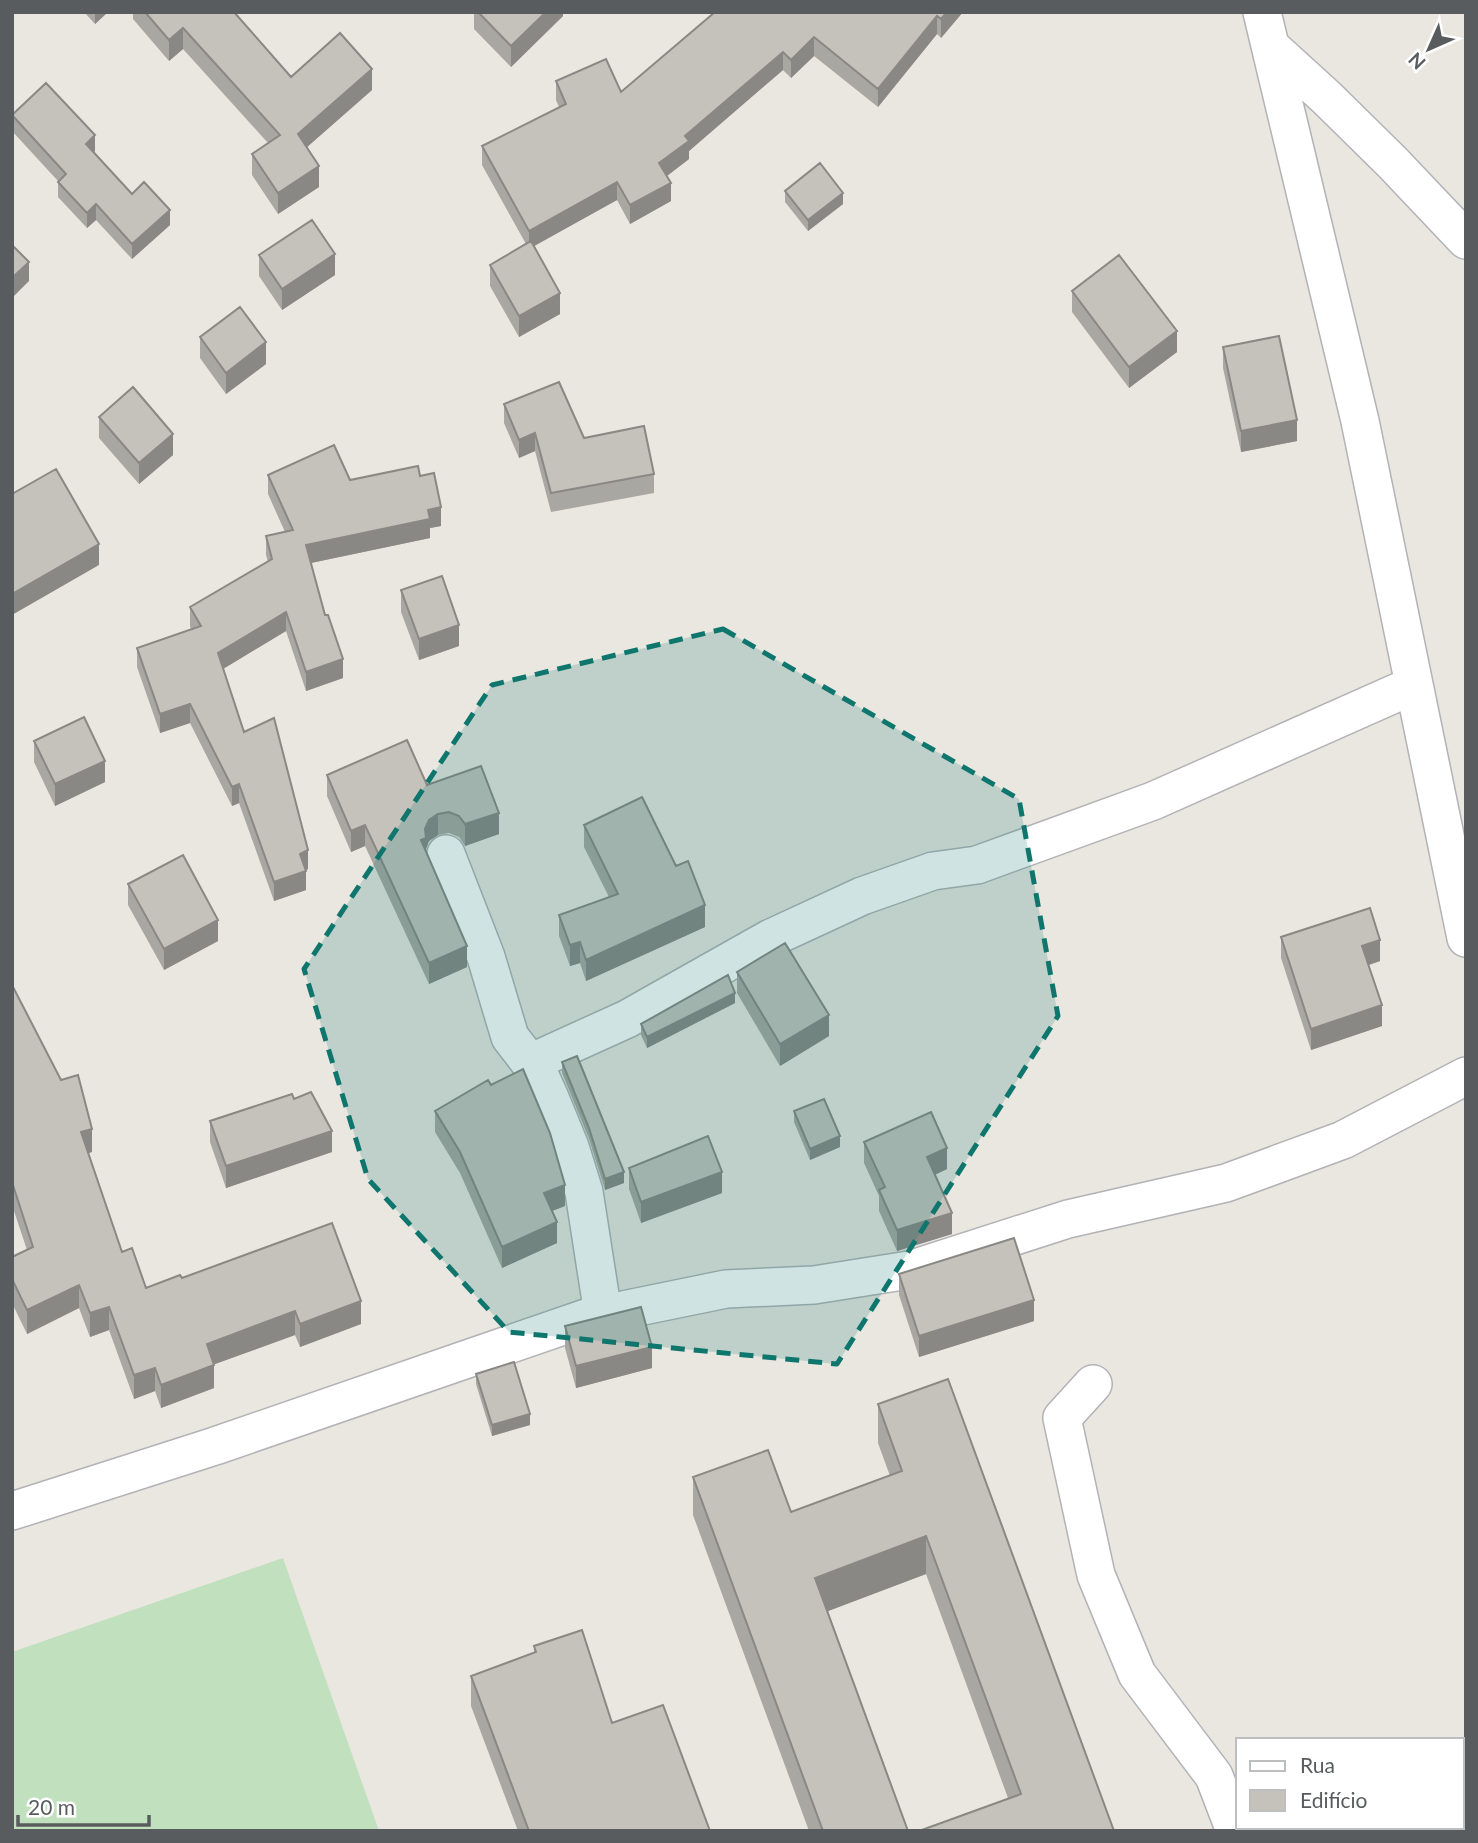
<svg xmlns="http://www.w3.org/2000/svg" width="1478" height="1843" font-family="Lato,sans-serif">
<rect width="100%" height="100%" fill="#eae7e0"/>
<path fill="#c1e0be" d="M 283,1558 L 379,1831 L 12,1831 L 12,1652 Z"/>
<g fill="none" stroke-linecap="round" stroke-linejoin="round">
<g stroke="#b1b3b6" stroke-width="40">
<path id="street" d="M 1262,12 L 1360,421 L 1466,938
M 1271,47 L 1327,98 L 1393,163 L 1466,240
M 446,854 L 486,957 L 510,1037 L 530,1063 L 627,1019 L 769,939 L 862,896 L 933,871 L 977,865 L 1153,801 L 1414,685
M 530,1063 L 540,1076 L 550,1098 L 570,1147 L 584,1192 L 603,1314
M 1093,1384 L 1062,1418 L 1096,1575 L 1137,1674 L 1214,1776 L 1235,1831
M 12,1511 L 215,1446 L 589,1317 L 726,1289 L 814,1285 L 909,1270 L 1068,1219 L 1226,1183 L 1343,1140 L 1466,1076"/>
</g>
<use href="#street" stroke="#fff" stroke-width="37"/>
</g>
<path fill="#a9a7a2" d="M 84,12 L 108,12 L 95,24 Z
M 133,12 L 234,12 L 291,77 L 372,90 L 307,147 L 319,187 L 278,214 L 252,175 L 252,154 L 268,143 L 183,49 L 169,61 L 133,19 Z
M 474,12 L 563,12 L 563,16 L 511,67 L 474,29 Z
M 715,12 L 963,12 L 941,38 L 937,34 L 878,107 L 814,56 L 791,78 L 783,70 L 689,151 L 689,159 L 667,176 L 671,201 L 630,224 L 617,200 L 533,246 L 560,314 L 519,337 L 490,286 L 490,265 L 526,244 L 482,165 L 482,146 L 559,107 L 556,100 L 556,81 L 621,92 Z
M 12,115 L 95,151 L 94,152 L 132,194 L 170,225 L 132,259 L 96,220 L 87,228 L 58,197 L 58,181 L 12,131 Z
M 785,191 L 843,204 L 808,231 L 785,202 Z
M 259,255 L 335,275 L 282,310 L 259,276 Z
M 1072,291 L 1177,352 L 1129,388 L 1072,312 Z
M 200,337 L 266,364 L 226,394 L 200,358 Z
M 1223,347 L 1297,441 L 1241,452 L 1223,368 Z
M 504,404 L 584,438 L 654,474 L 654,493 L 551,512 L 535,451 L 519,458 L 504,423 Z
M 99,417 L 173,455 L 139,484 L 99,438 Z
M 268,475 L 350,480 L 420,476 L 441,526 L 430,528 L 430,538 L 311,563 L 343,678 L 306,691 L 286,631 L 223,669 L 244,732 L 308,869 L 306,870 L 306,890 L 274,901 L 239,803 L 232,806 L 190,723 L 160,733 L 137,667 L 137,648 L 191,629 L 190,626 L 190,607 L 268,562 L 266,555 L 266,536 L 285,532 L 268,494 Z
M 401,590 L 459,646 L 419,660 L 401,612 Z
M 34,741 L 105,782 L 55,806 L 34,762 Z
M 327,775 L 427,785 L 499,834 L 465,846 L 459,837 L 449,833 L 438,835 L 429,841 L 426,849 L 426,852 L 467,967 L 429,984 L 365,846 L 351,852 L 327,796 Z
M 584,825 L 705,927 L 586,981 L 580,963 L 570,966 L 559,936 L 559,915 L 609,897 L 584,847 Z
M 128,884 L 218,941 L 164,970 L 128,905 Z
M 1281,937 L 1380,961 L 1369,965 L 1382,1026 L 1311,1050 L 1281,958 Z
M 737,972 L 829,1036 L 780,1066 L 737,993 Z
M 12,985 L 92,1152 L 89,1153 L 122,1252 L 146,1288 L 182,1278 L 361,1324 L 300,1347 L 295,1335 L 214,1364 L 214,1388 L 161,1408 L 155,1391 L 134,1399 L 109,1330 L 90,1337 L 79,1308 L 27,1334 L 12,1303 L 12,1257 L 27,1250 L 12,1205 Z
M 735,1003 L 647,1048 L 641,1035 L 641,1024 Z
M 562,1062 L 624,1183 L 605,1190 L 589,1139 L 562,1073 Z
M 435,1111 L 565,1206 L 552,1211 L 557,1243 L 502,1268 L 460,1173 L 435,1132 Z
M 794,1111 L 840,1147 L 810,1160 L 794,1122 Z
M 210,1121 L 332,1152 L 226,1188 L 210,1142 Z
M 864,1142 L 947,1169 L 935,1175 L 952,1234 L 897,1251 L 879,1211 L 879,1196 L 864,1163 Z
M 629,1168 L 722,1193 L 641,1223 L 629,1189 Z
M 899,1274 L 1034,1321 L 919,1357 L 899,1295 Z
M 565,1326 L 652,1368 L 576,1388 L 565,1348 Z
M 476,1374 L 530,1425 L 492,1436 L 476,1384 Z
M 878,1404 L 1114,1831 L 1008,1798 L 926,1574 L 828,1611 L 908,1831 L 809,1831 L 693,1515 L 693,1477 L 791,1512 L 890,1476 L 878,1443 Z
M 534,1646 L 612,1723 L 710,1831 L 518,1831 L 471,1706 L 471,1676 L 534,1653 Z"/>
<path fill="#8a8884" d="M 95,12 L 108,12 L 95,24 Z
M 546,12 L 563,12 L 563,16 L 511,67 L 511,46 Z
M 947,12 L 963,12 L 941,38 L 941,19 Z
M 937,16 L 937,34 L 878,107 L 878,89 Z
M 183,28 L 183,49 L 169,61 L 169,40 Z
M 814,37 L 814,56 L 791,78 L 791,60 Z
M 783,52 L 783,70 L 689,151 L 689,159 L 659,182 L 659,163 L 685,136 Z
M 372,69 L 372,90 L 298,155 L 298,134 Z
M 95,135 L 95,151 L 86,160 L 86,144 Z
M 319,166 L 319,187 L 278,214 L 278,193 Z
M 617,182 L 617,200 L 529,249 L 529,231 Z
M 671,183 L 671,201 L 630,224 L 630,205 Z
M 843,193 L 843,204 L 808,231 L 808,220 Z
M 96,204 L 96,220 L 87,228 L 87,213 Z
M 170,210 L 170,225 L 132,259 L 132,244 Z
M 335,254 L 335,275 L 282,310 L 282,289 Z
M 29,262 L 29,281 L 12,298 L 12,278 Z
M 560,293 L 560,314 L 519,337 L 519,316 Z
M 1177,331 L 1177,352 L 1129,388 L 1129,367 Z
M 266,342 L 266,364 L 226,394 L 226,373 Z
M 1297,420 L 1297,441 L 1241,452 L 1241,431 Z
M 535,433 L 535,451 L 519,458 L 519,440 Z
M 173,434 L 173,455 L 139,484 L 139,463 Z
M 441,507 L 441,526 L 430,528 L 430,538 L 306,564 L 306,545 Z
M 99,544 L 99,565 L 12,615 L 12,594 Z
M 286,612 L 286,631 L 218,672 L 218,653 Z
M 459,625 L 459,646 L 419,660 L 419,639 Z
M 343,659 L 343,678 L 306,691 L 306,672 Z
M 190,704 L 190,723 L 160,733 L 160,714 Z
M 105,761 L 105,782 L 55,806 L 55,784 Z
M 239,784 L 239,803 L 232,806 L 232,787 Z
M 499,813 L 499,834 L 465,846 L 465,824 Z
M 438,814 L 438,835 L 429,841 L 426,849 L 426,859 L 421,840 L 429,820 Z
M 365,825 L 365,846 L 351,852 L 351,831 Z
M 308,850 L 308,869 L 300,873 L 300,854 Z
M 306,871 L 306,890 L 274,901 L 274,882 Z
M 705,905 L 705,927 L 586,981 L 586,960 Z
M 218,920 L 218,941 L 164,970 L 164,949 Z
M 1380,940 L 1380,961 L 1362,967 L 1362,946 Z
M 580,942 L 580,963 L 570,966 L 570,945 Z
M 467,946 L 467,967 L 429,984 L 429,963 Z
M 735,993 L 735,1003 L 647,1048 L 647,1037 Z
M 1382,1005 L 1382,1026 L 1311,1050 L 1311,1029 Z
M 829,1015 L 829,1036 L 780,1066 L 780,1044 Z
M 92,1129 L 92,1152 L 81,1155 L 81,1132 Z
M 332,1131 L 332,1152 L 226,1188 L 226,1166 Z
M 840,1136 L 840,1147 L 810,1160 L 810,1149 Z
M 947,1148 L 947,1169 L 927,1178 L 927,1157 Z
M 624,1172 L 624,1183 L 605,1190 L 605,1179 Z
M 722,1172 L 722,1193 L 641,1223 L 641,1202 Z
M 565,1185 L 565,1206 L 544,1214 L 544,1193 Z
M 952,1213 L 952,1234 L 897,1251 L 897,1230 Z
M 557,1222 L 557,1243 L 502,1268 L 502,1247 Z
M 79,1285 L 79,1308 L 27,1334 L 27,1310 Z
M 1034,1300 L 1034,1321 L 919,1357 L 919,1336 Z
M 361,1301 L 361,1324 L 300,1347 L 300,1324 Z
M 109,1307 L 109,1330 L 90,1337 L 90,1313 Z
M 295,1311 L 295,1335 L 207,1367 L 207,1344 Z
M 652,1347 L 652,1368 L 576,1388 L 576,1366 Z
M 214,1365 L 214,1388 L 161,1408 L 161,1385 Z
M 155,1368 L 155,1391 L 134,1399 L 134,1375 Z
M 530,1414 L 530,1425 L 492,1436 L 492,1425 Z
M 926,1536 L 926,1574 L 815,1616 L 815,1578 Z"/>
<path fill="#c5c2bc" stroke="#8a8884" stroke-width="2" d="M 145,12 L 234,12 L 291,77 L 340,33 L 372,69 L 298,134 L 319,166 L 278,193 L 252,154 L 280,135 L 183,28 L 169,40 Z
M 478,12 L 546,12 L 511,46 Z
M 715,12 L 947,12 L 941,19 L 937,16 L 878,89 L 814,37 L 791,60 L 783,52 L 685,136 L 689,141 L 659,163 L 671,183 L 630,205 L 617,182 L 529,231 L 482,146 L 566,104 L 556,81 L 606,59 L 621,92 Z
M 46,83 L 95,135 L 86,144 L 132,194 L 144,182 L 170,210 L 132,244 L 96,204 L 87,213 L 58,182 L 66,174 L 12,115 Z
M 820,163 L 843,193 L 808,220 L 785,191 Z
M 312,220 L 335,254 L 282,289 L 259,255 Z
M 531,241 L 560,293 L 519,316 L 490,265 Z
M 12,245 L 29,262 L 12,278 Z
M 1119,255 L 1177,331 L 1129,367 L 1072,291 Z
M 240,307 L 266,342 L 226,373 L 200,337 Z
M 1279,336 L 1297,420 L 1241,431 L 1223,347 Z
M 559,382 L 584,438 L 644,426 L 654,474 L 551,493 L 535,433 L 519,440 L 504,404 Z
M 133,387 L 173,434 L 139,463 L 99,417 Z
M 334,445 L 350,480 L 418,466 L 420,476 L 434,473 L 441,507 L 428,510 L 430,519 L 306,545 L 325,615 L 328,615 L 343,659 L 306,672 L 286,612 L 218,653 L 244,732 L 274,718 L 308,850 L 300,854 L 306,871 L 274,882 L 239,784 L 232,787 L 190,704 L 160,714 L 137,648 L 201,626 L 190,607 L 272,559 L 266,536 L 293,530 L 268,475 Z
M 56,469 L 99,544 L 12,594 L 12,494 Z
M 442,576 L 459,625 L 419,639 L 401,590 Z
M 84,717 L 105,761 L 55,784 L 34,741 Z
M 407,740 L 427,785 L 481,766 L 499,813 L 465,824 L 459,816 L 449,812 L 438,814 L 429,820 L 425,829 L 426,838 L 421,840 L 467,946 L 429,963 L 365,825 L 351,831 L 327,775 Z
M 642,797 L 676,866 L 688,861 L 705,905 L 586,960 L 580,942 L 570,945 L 559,915 L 618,894 L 584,825 Z
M 183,855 L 218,920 L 164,949 L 128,884 Z
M 1370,908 L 1380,940 L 1362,946 L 1382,1005 L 1311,1029 L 1281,937 Z
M 785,943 L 829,1015 L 780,1044 L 737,972 Z
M 728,975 L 735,993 L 647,1037 L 641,1024 Z
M 12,985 L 61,1080 L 78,1075 L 92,1129 L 81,1132 L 122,1252 L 132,1248 L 146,1288 L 180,1275 L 182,1278 L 332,1223 L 361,1301 L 300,1324 L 295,1311 L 207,1344 L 214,1365 L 161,1385 L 155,1368 L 134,1375 L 109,1307 L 90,1313 L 79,1285 L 27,1310 L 12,1279 L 12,1257 L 33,1247 L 12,1182 Z
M 577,1056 L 624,1172 L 605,1179 L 589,1128 L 562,1062 Z
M 523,1069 L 550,1133 L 565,1185 L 544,1193 L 557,1222 L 502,1247 L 460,1152 L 435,1111 L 488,1080 L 491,1085 Z
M 311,1092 L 332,1131 L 226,1166 L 210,1121 L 292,1094 L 294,1099 Z
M 824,1099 L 840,1136 L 810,1149 L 794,1111 Z
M 931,1112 L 947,1148 L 927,1157 L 952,1213 L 897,1230 L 879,1190 L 885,1187 L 864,1142 Z
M 708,1136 L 722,1172 L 641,1202 L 629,1168 Z
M 1014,1238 L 1034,1300 L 919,1336 L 899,1274 Z
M 641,1307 L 652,1347 L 576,1366 L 565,1326 Z
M 514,1362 L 530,1414 L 492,1425 L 476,1374 Z
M 948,1379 L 1114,1831 L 919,1831 L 1021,1794 L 926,1536 L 815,1578 L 908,1831 L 823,1831 L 693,1477 L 768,1450 L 791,1512 L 902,1471 L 878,1404 Z
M 582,1630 L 612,1723 L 663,1705 L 710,1831 L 529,1831 L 471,1676 L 536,1652 L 534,1646 Z"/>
<path fill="#0f766e" fill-opacity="0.2" stroke="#0f766e" stroke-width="5" stroke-dasharray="14 9" stroke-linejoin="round" d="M 723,629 L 1019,799 L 1058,1016 L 837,1364 L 509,1332 L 368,1179 L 304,969 L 492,685 Z"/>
<rect width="1478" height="1843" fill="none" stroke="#595c5f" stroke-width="28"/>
<rect x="1236" y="1738" width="228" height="91" fill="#ffffff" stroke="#bdbebf" stroke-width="2"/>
<rect x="1250" y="1761" width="35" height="10" fill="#ffffff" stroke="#bdbebf" stroke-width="2"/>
<text x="1300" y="1773" font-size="21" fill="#595c5f">Rua</text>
<rect x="1250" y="1790" width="35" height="21" fill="#c5c2bc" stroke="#bdbebf" stroke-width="2"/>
<text x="1300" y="1808" font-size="21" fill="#595c5f">Edifício</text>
<g transform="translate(1429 49) rotate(225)" stroke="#ffffff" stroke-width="5" paint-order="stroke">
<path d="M0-5L12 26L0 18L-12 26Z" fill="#595c5f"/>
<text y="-10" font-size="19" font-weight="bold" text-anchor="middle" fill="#595c5f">N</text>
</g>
<path d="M18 1815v10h131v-10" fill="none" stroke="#595c5f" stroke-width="3.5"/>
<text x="28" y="1815" font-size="21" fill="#595c5f" stroke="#ffffff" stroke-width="5" paint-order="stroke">20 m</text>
</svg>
